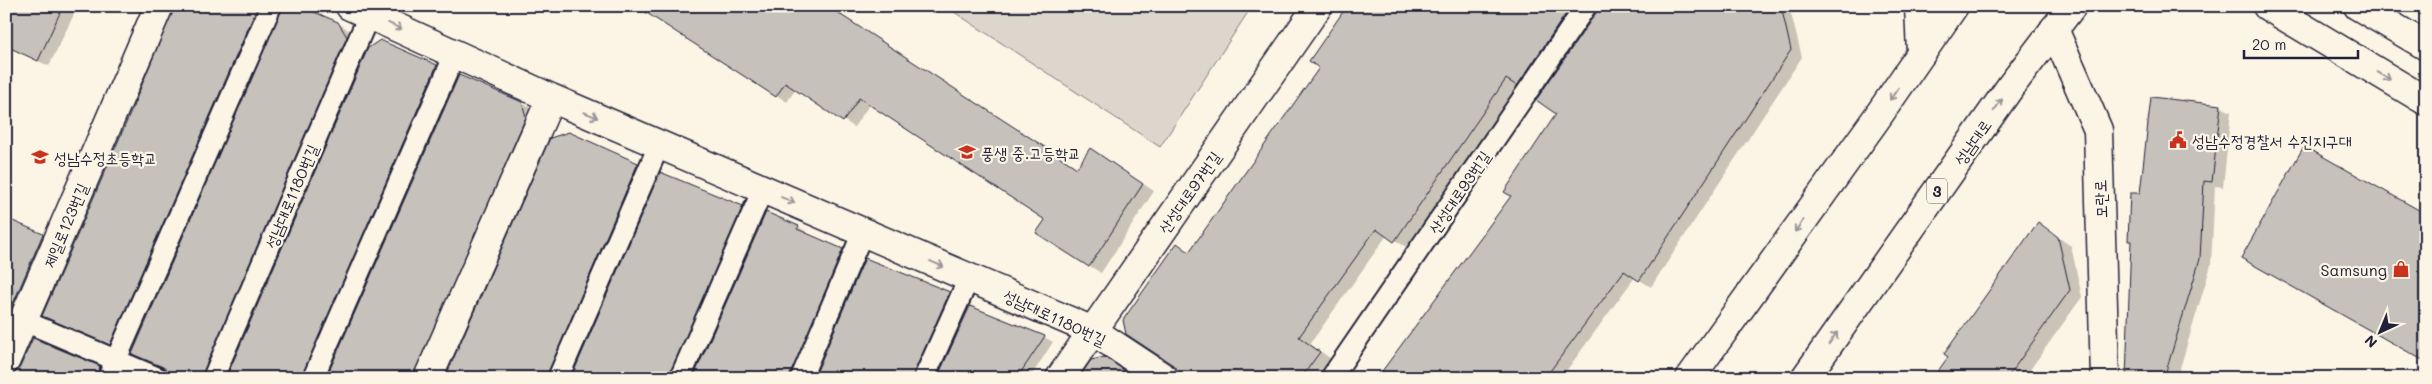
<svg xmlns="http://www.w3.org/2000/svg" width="2432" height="384" font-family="Mali,'Poor Story',sans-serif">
<rect width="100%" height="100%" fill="#fcf5e5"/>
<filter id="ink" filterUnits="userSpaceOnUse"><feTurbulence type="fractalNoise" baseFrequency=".02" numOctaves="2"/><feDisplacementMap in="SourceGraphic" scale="10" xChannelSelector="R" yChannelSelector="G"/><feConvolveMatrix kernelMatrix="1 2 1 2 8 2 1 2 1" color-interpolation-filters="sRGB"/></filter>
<g filter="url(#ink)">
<path fill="#dcd6cc" stroke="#7f7c84" d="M 945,6 L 1252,6 L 1160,147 Z"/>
<path fill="#0003" d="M 6,6 L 77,8 L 49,66 L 6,46 Z
M 175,6 L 269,6 L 119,349 L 53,321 L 175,12 Z
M 284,6 L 302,6 L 338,23 L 347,29 L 355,43 L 211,378 L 171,378 L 169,371 L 133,353 Z
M 639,6 L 1077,170 L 1101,156 L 1154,191 L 1101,273 L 1038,233 L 1047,219 L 870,104 L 854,127 L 796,89 L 787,102 Z
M 1347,6 L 1587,6 L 1529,92 L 1518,86 L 1406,247 L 1387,235 L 1310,344 L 1331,359 L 1317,378 L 1207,378 L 1179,370 L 1127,334 L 1177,245 L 1190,253 L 1321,68 Z
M 1597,6 L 1789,6 L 1802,57 L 1651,287 L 1635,277 L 1561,378 L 1378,378 L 1513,196 L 1558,114 L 1597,13 Z
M 380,41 L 446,72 L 311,378 L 227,378 Z
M 521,103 L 531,108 L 534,122 L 423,378 L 327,378 Z
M 2220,106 L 2231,112 L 2223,187 L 2215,186 L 2211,265 L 2177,378 L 2127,378 L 2133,242 L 2129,241 L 2141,195 Z
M 568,133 L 647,170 L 556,378 L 447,378 Z
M 742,207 L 751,212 L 678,378 L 572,378 Z
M 6,220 L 54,242 L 6,326 Z
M 2039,224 L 2071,246 L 2082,297 L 2024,378 L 1935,378 Z
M 799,227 L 807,232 L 806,234 L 852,255 L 799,378 L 694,378 Z
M 949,293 L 958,298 L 923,378 L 815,378 Z
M 1044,337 L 1053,342 L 1030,378 L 938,378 Z
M 33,339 L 100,367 L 109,373 L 107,378 L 9,378 L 21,367 Z"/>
<path fill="#c6c1bb" stroke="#22223b" d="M 6,6 L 63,6 L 38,61 L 6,46 Z
M 174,6 L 258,6 L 110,345 L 42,316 L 130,114 Z
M 283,6 L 300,6 L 338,22 L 347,37 L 201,378 L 170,378 L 168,371 L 163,367 L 132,354 Z
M 636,6 L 827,6 L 1077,168 L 1090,148 L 1143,184 L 1089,267 L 1036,233 L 1045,220 L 859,98 L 843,122 L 785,83 L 776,97 Z
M 1347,6 L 1571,6 L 1517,86 L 1506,79 L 1394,242 L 1376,229 L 1299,337 L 1320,352 L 1301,378 L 1179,378 L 1178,371 L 1173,365 L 1126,334 L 1123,320 L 1177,243 L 1189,252 L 1319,68 L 1309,61 Z
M 1598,6 L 1781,6 L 1791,50 L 1639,281 L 1624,271 L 1545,378 L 1377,378 L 1511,196 L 1504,192 L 1556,114 L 1536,100 L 1596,13 Z
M 380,40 L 437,65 L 301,378 L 226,378 L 368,48 Z
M 459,75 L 522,102 L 526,117 L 413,378 L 326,378 Z
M 2151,97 L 2221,105 L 2212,182 L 2204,181 L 2200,259 L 2164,378 L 2126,378 L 2131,241 L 2128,241 L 2130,193 L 2140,193 Z
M 569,132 L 638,163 L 546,378 L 445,378 L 550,138 Z
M 2304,146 L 2426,214 L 2426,362 L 2241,258 Z
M 660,172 L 743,206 L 668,378 L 571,378 Z
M 766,212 L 799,226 L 797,229 L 843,249 L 789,378 L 693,378 Z
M 6,218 L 43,234 L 6,320 Z
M 2038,222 L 2058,237 L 2070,290 L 2007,378 L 1933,378 L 1948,357 L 1944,354 Z
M 865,258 L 950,292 L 912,378 L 814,378 Z
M 970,306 L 1045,336 L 1017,378 L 937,378 Z
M 33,338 L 100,366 L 96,378 L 6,378 L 6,375 L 15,373 L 20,367 Z
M 1105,357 L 1135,378 L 1079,378 L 1091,360 Z"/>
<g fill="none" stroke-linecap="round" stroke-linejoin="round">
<g stroke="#22223b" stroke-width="24">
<path id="lane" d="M 24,321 L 158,378
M 108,378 L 271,6
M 213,378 L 369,15
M 313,378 L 455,54
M 558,378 L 659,145
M 680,378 L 763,189
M 801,378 L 863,232
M 924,378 L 969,278
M 1331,378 L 1586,6"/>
</g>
<g stroke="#22223b" stroke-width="31">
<path id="street" d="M 350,6 L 551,98 L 1093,331 L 1164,378
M 2054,29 L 2098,130 L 2105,378
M 6,360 L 159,6
M 428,378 L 551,98
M 1060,378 L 1318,6"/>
</g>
<g stroke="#22223b" stroke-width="31">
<path id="primary" d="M 1919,6 L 1921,54
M 2267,6 L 2426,101
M 2358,6 L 2426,46
M 1690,378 L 1876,119 L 1954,6
M 1805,378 L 2011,86 L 2072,6"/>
</g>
<use href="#lane" stroke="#fcf5e5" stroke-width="20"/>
<use href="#street" stroke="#fcf5e5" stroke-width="28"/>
<use href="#primary" stroke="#fcf5e5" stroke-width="28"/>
</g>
<defs><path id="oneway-shaft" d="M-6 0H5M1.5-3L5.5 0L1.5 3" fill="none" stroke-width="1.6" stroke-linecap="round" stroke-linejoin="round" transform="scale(1.25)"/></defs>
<g stroke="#9a9698">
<use href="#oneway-shaft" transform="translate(395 26) rotate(24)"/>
<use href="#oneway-shaft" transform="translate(2384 76) rotate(31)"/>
<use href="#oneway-shaft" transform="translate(1894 94) rotate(125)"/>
<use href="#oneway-shaft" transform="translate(1998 105) rotate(-55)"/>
<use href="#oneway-shaft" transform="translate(591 115) rotate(23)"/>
<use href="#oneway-shaft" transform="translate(788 200) rotate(23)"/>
<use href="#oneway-shaft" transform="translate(1799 226) rotate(126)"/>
<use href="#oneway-shaft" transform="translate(937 264) rotate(23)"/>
<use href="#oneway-shaft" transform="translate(1833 338) rotate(-55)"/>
</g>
</g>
<defs>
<g id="civic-bare" transform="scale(1.35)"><path d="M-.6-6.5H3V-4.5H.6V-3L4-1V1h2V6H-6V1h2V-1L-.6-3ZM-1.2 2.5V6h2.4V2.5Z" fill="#c8321e" stroke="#fcf5e5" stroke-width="2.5" paint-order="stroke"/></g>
<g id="school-bare" transform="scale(1.35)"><path d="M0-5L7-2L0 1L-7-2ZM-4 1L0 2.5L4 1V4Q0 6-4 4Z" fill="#c8321e" stroke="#fcf5e5" stroke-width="2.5" paint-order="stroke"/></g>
<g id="shop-bare" transform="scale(1.35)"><path d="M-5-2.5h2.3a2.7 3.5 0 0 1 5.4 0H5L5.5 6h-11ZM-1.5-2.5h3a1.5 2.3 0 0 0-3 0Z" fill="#c8321e" stroke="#fcf5e5" stroke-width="2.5" paint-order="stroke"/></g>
</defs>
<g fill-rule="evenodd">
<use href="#civic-bare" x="2178" y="140"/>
<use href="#school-bare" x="967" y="152"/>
<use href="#school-bare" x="40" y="157"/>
<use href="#shop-bare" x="2401" y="269"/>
</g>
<g text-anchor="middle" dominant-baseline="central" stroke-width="4.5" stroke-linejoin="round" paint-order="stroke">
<rect fill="#fcf5e5" stroke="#63616e" stroke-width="1" x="1927" y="178.5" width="20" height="25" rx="4"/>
<g font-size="15" font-weight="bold" fill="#22223b">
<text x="1937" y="191">3</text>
</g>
<g font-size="16" fill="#22223b" stroke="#fcf5e5" text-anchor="start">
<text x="2192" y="140">성남수정경찰서 수진지구대</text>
<text x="981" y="152">풍생 중.고등학교</text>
<text x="54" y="157">성남수정초등학교</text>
<text x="2387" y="269" text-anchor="end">Samsung</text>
</g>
<g font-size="16" fill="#22223b" stroke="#fcf5e5">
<text transform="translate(1972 142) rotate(-55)">성남대로</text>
<text transform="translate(1189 192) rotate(-55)">산성대로97번길</text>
<text transform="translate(1459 192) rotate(-56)">산성대로93번길</text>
<text transform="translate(291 196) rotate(-67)">성남대로1180번길</text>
<text transform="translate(2100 199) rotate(-92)">모란로</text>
<text transform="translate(65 225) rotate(-67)">제일로123번길</text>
<text transform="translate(1055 317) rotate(25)">성남대로1180번길</text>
</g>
</g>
<rect width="2432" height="384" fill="none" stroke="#fcf5e5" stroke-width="25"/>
<rect x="12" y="12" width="2407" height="359" fill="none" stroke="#22223b" stroke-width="2" filter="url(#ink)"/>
<g transform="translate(2380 332) rotate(224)" stroke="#fcf5e5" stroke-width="4" paint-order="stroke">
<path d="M0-4L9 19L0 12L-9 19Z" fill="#22223b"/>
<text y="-8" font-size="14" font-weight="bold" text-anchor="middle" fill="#22223b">N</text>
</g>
<path d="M2244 50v8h114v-8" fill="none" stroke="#22223b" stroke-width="2.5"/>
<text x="2252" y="50" font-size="15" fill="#22223b" stroke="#fcf5e5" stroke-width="4" paint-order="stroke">20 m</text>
</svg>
